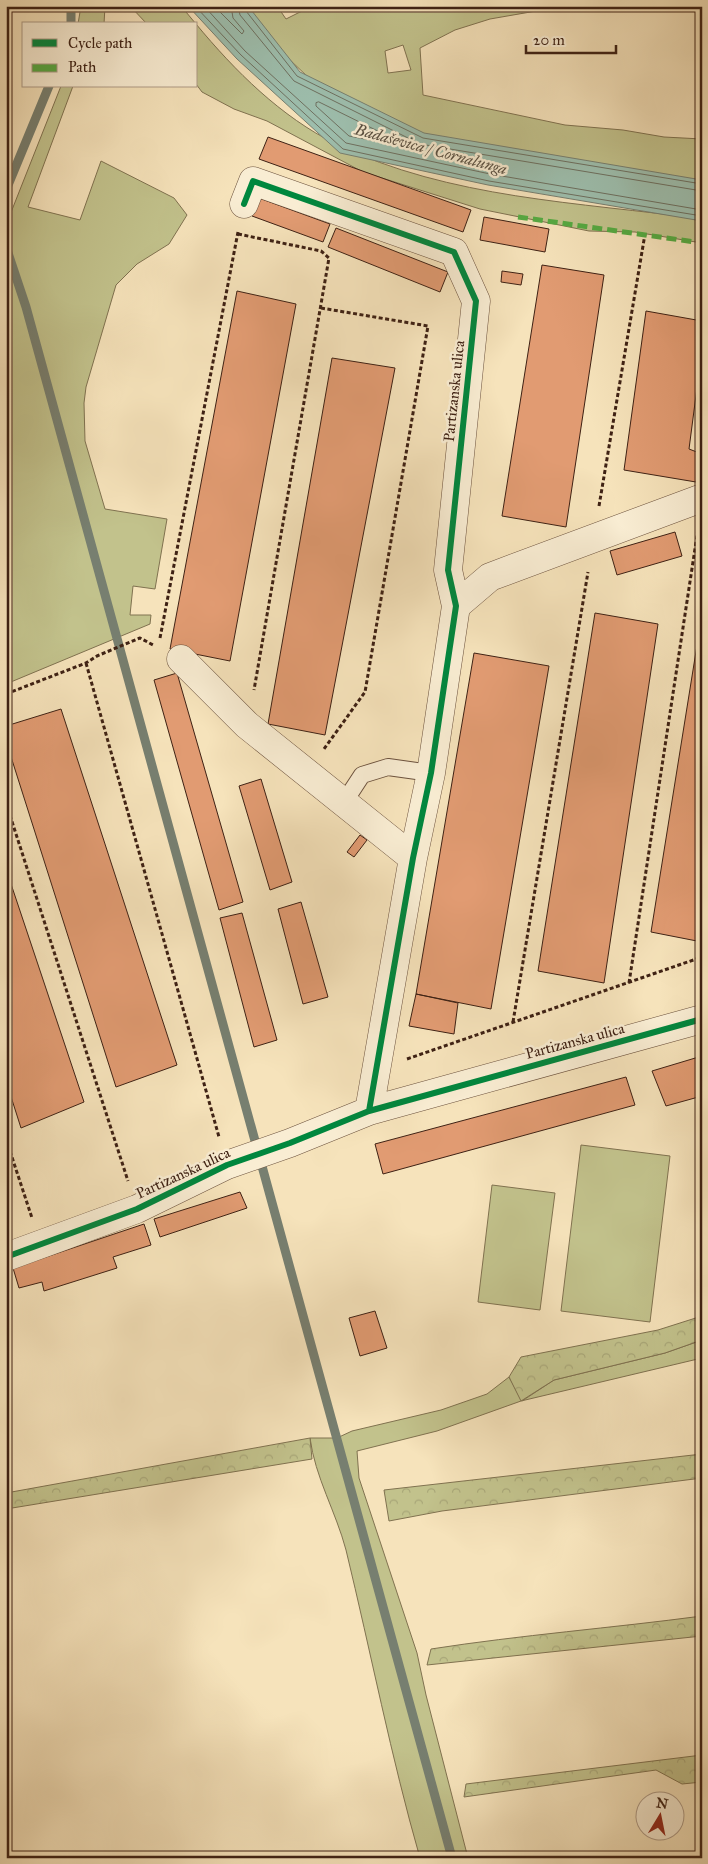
<svg xmlns="http://www.w3.org/2000/svg" width="708" height="1864" font-family="'IM FELL Great Primer',serif">
<defs>
<pattern id="forest-crowns" width="20" height="18" patternUnits="userSpaceOnUse" patternTransform="scale(1.25)"><rect width="20" height="18" fill="#c2c28c"/><path d="M2 6a3 3 0 1 1 6 0M12 15a3 3 0 1 1 6 0" fill="none" stroke="#a8a678"/></pattern>
</defs>
<rect width="100%" height="100%" fill="#f6e3bb"/>
<filter id="stains"><feTurbulence type="fractalNoise" baseFrequency=".004" numOctaves="4"/><feColorMatrix values="0 0 0 0 .2 0 0 0 0 .09 0 0 0 0 .02 0 0 0 .5 -.17"/></filter>
<radialGradient id="worn" r=".72"><stop offset=".6" stop-color="#630" stop-opacity="0"/><stop offset="1" stop-color="#630" stop-opacity=".3"/></radialGradient>
<path fill="#c2c28c" stroke="#807250" fill-rule="evenodd" d="M 81,6 L 105,6 L 104,24 L 78,24 Z
M 130,6 L 181,6 L 196,24 L 147,24 Z
M 222,6 L 277,6 L 286,19 L 312,6 L 565,6 L 490,19 L 455,30 L 420,48 L 423,95 L 565,125 L 623,130 L 664,137 L 702,139 L 702,186 L 472,153 L 328,96 L 290,60 ZM 403,45 L 411,70 L 388,73 L 385,51 Z
M 196,24 C 235,71 281,117 336,144 C 450,199 579,202 702,219 L 702,243 L 635,232 L 589,231 L 480,209 L 363,172 L 267,121 L 234,109 L 202,92 L 196,84 Z
M 61,86 L 73,86 L 28,207 L 80,220 L 101,161 L 174,198 L 187,215 L 169,244 L 137,264 L 116,285 L 86,387 L 84,403 L 85,441 L 105,509 L 167,519 L 155,589 L 133,586 L 130,615 L 151,615 L 150,624 L 6,684 L 6,225 Z
M 581,1145 L 670,1156 L 650,1322 L 561,1311 Z
M 492,1185 L 555,1193 L 540,1310 L 478,1302 Z
M 702,1340 L 702,1358 L 521,1401 L 437,1431 L 357,1451 L 359,1478 L 417,1653 L 426,1695 L 468,1858 L 420,1858 C 391,1757 371,1653 346,1550 C 336,1512 315,1477 310,1438 L 337,1438 L 352,1431 L 441,1410 L 487,1394 L 509,1377 L 522,1401 L 554,1380 L 665,1353 Z"/>
<path fill="url(#forest-crowns)" stroke="#807250" d="M 702,1316 L 702,1340 L 665,1353 L 554,1380 L 521,1401 L 509,1377 L 521,1357 L 658,1330 Z
M 310,1438 L 312,1459 L 6,1509 L 6,1493 Z
M 702,1454 L 702,1478 L 442,1511 L 389,1521 L 384,1490 Z
M 702,1616 L 702,1636 L 427,1665 L 431,1649 C 521,1635 612,1628 702,1616 Z
M 702,1755 L 702,1782 L 682,1784 L 656,1770 L 464,1797 L 466,1784 Z"/>
<path fill="#9dbead" stroke="#777f70" d="M 188,6 L 248,6 L 300,72 L 424,133 L 702,180 L 702,221 L 488,185 L 340,153 L 237,59 Z"/>
<g fill="none" stroke-linecap="round" stroke-linejoin="round">
<path stroke="#6e7060" stroke-width="1" d="M 195,6 L 241,55 L 343,149 L 489,181 L 702,216
M 204,6 L 245,51 L 346,143 L 490,174 L 702,210
M 214,6 L 242,34 L 244,31 L 233,18 L 231,6
M 238,6 L 240,15 L 294,81 L 420,144 L 702,191
M 244,6 L 246,11 L 297,76 L 423,138 L 702,184
M 319,102 L 400,142 L 401,146 L 349,136 L 316,106 L 316,103 Z"/>
<path stroke="#777f70" stroke-width="9" d="M 71,6 L 71,24
M 6,190 L 49,86
M 6,247 L 26,307 L 452,1858"/>
</g>
<path fill="#e19b72" stroke="#3e2114" d="M 268,137 L 471,210 L 463,232 L 259,159 Z
M 259,198 L 330,224 L 323,242 L 252,216 Z
M 484,217 L 549,229 L 545,252 L 480,240 Z
M 336,228 L 448,272 L 440,292 L 328,247 Z
M 542,265 L 604,275 L 566,527 L 502,516 Z
M 502,271 L 523,274 L 521,285 L 501,282 Z
M 237,291 L 296,304 L 230,661 L 170,649 Z
M 646,311 L 702,321 L 702,349 L 689,449 L 702,454 L 696,482 L 624,470 Z
M 332,358 L 395,368 L 325,735 L 268,724 Z
M 675,532 L 682,556 L 617,575 L 610,551 Z
M 595,613 L 658,624 L 604,983 L 538,971 Z
M 702,614 L 702,942 L 651,932 Z
M 474,653 L 549,666 L 491,1009 L 416,994 Z
M 177,673 L 243,902 L 219,910 L 154,680 Z
M 61,709 L 177,1065 L 116,1087 L 6,741 L 6,726 Z
M 261,779 L 292,882 L 270,890 L 239,786 Z
M 360,835 L 367,840 L 354,857 L 347,852 Z
M 6,869 L 84,1102 L 21,1128 L 6,1081 Z
M 301,902 L 328,997 L 303,1004 L 278,909 Z
M 242,913 L 277,1040 L 254,1047 L 220,918 Z
M 416,994 L 458,1003 L 454,1034 L 409,1026 Z
M 702,1056 L 702,1096 L 666,1106 L 652,1071 Z
M 626,1077 L 635,1105 L 383,1174 L 375,1144 Z
M 240,1192 L 247,1208 L 160,1237 L 154,1219 Z
M 144,1224 L 151,1245 L 113,1257 L 117,1268 L 44,1291 L 42,1282 L 19,1288 L 13,1268 Z
M 6,1276 L 10,1291 L 6,1292 Z
M 375,1311 L 387,1348 L 360,1356 L 349,1318 Z"/>
<g fill="none" stroke-linecap="round" stroke-linejoin="round">
<g stroke="#6c523e" stroke-width="18">
<path id="lane" d="M 343,804 L 362,775 L 388,767 L 431,773"/>
</g>
<g stroke="#6c523e" stroke-width="29">
<path id="street" d="M 456,606 L 490,577 L 702,498
M 181,659 L 247,725 L 413,858
M 369,1111 L 702,1019
M 6,1257 L 137,1209 L 227,1165 L 290,1143 L 369,1111 L 413,858 L 431,773 L 456,606 L 448,570 L 476,301 L 454,252 L 253,181 L 244,204"/>
</g>
<path stroke="#3e2114" stroke-width="3" stroke-dasharray="4 2.5" stroke-linecap="butt" d="M 238,234 L 321,251 L 329,258 L 254,690
M 321,308 L 428,326 L 365,692 L 324,749
M 599,506 L 645,234
M 160,638 L 238,232
M 86,663 L 219,1137
M 6,694 L 86,663 L 97,656 L 140,638 L 155,646
M 6,803 L 128,1181
M 629,983 L 698,529
M 513,1022 L 588,572
M 407,1059 L 702,957
M 6,1139 L 32,1218"/>
<use href="#lane" stroke="#f9edd3" stroke-width="16"/>
<use href="#street" stroke="#f9edd3" stroke-width="28"/>
<path stroke="#55aa42" stroke-width="5" stroke-dasharray="10 5" stroke-linecap="butt" d="M 518,217 L 702,243"/>
<g stroke="#f9edd3" stroke-width="9">
<path id="cycleway" d="M 369,1111 L 702,1019
M 6,1257 L 137,1209 L 227,1165 L 290,1143 L 369,1111 L 413,858 L 431,773 L 456,606 L 448,570 L 476,301 L 454,252 L 253,181 L 244,204"/>
</g>
<use href="#cycleway" stroke="#00873e" stroke-width="6"/>
</g>
<g text-anchor="middle" dominant-baseline="central" stroke-width="5" stroke-linejoin="round" paint-order="stroke">
<g font-size="15" fill="#3e2114" stroke="#f9edd3">
<text transform="translate(454 391) rotate(-84)">Partizanska ulica</text>
<text transform="translate(575 1041) rotate(-15)">Partizanska ulica</text>
<text transform="translate(183 1173) rotate(-25)">Partizanska ulica</text>
</g>
<g font-size="16" font-style="italic" fill="#5a5042" stroke="#f9edd3">
<text transform="translate(431 149) rotate(15)">Badaševica / Cornalunga</text>
</g>
</g>
<rect width="708" height="1864" fill="none" stroke="#f6e3bb" stroke-width="25"/>
<rect x="8" y="8" width="693" height="1849" fill="none" stroke="#3e2114" stroke-width="2.5"/>
<rect x="12" y="12" width="683" height="1839" fill="none" stroke="#3e2114"/>
<rect x="22" y="22" width="175" height="65" fill="#f9edd3" stroke="#ae9b87"/>
<rect x="32" y="39" width="25" height="8" fill="#00873e" stroke="#ae9b87"/>
<text x="68" y="48" font-size="15" fill="#3e2114">Cycle path</text>
<rect x="32" y="64" width="25" height="8" fill="#55aa42" stroke="#ae9b87"/>
<text x="68" y="72" font-size="15" fill="#3e2114">Path</text>
<g transform="translate(660 1816) rotate(10)"><circle r="24" fill="#f9edd3" stroke="#ae9b87"/>
<path d="M0-4L9 19L0 12L-9 19Z" fill="#8f2418"/>
<text y="-8" font-size="14" font-weight="bold" text-anchor="middle" fill="#3e2114">N</text>
</g>
<path d="M526 45v8h90v-8" fill="none" stroke="#3e2114" stroke-width="2.5"/>
<text x="533" y="45" font-size="15" fill="#3e2114" stroke="#f9edd3" stroke-width="4" paint-order="stroke">20 m</text>
<rect width="100%" height="100%" filter="url(#stains)"/>
<rect width="100%" height="100%" fill="url(#worn)"/>
</svg>
